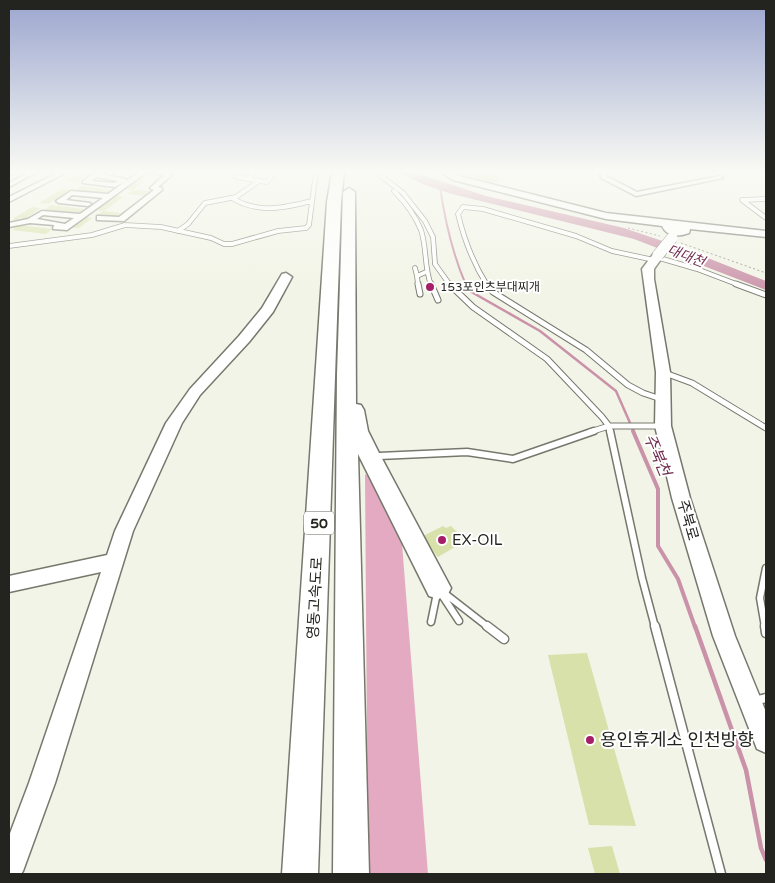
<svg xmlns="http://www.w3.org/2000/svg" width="775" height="883" font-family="'Varela Round','Noto Sans KR',sans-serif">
<rect width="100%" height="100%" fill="#f2f4e7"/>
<path fill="#e3aac1" d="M 365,474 L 371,478 L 401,531 L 428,874 L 368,874 Z"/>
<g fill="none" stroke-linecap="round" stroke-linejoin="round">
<path stroke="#ca92a9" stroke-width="2" d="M 440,187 C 445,221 452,253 466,285"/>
<path stroke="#ca92a9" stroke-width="2.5" d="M 465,284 L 468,290 L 540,331 L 616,391 L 634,432"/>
<path stroke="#ca92a9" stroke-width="4" d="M 633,431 L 658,489 L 658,546 L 678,579 L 695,627"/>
<path stroke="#ca92a9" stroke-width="4.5" d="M 695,626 L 746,770 L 761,848 L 766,860"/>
<path fill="#ca92a9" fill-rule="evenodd" d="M 398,172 L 413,172 L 486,196 L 624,228 L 680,247 L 766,281 L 766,290 L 634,239 L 452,194 L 425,185 Z"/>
</g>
<path fill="#d8e1aa" d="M 81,172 L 91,172 L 77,182 L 68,181 Z
M 458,172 L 496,172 L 500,182 L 488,182 L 478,179 L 477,176 L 467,176 Z
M 136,179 L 145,180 L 133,190 L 150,191 L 145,196 L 128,194 L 132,190 L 123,189 Z
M 81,186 L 111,190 L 106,193 L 76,190 Z
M 62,189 L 70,190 L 48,204 L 39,203 Z
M 114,195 L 123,197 L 104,211 L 120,213 L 116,217 L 97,215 L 103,211 L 93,210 Z
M 51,205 L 84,209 L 78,213 L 45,210 Z
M 32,207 L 41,208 L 25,219 L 18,218 L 19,220 L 14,222 L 14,218 Z
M 82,217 L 92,218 L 79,228 L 68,227 Z
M 19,225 L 52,229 L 46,234 L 12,230 Z
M 443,526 L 446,528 L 451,526 L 464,539 L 458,541 L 460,544 L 438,557 L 421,537 Z
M 587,653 L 636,826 L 589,825 L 548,655 Z
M 612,846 L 620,874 L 595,874 L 588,848 Z"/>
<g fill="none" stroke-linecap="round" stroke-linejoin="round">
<g stroke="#76786d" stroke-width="5.5">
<path id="lane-far3" d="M 380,175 L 403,193 L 425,221 L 433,237 L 435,264 L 450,285
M 237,177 L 259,181
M 248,179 L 255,172
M 394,191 C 405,202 415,215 421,230 C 427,248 424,267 431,285
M 232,198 C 258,214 284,208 312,201
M 766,199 L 742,200 L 766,218
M 178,231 L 188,224 L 205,203 L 236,197 L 259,181 L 267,182 L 276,172
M 9,246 L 92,235 L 125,225 L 161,227 L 211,238 L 224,244 L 232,244 L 278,231 L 306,228 L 309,225 L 316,172
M 656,257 L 697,269 L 739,285
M 415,268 L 417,276
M 418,285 L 417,276 L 426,272
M 487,285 C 473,263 464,239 458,214 L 463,207 L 483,209 L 576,236 L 612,251 L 654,260"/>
</g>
<g stroke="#76786d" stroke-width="7">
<path id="lane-far2" d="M 418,284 L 420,294
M 431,284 L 438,300
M 449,284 L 473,307 L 547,359 L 602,417 L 609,426 L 610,432
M 486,284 L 493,292 L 586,350 L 628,385 L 643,393 L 661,399
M 736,284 L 766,295
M 665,373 L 692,383 L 766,428
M 590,432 L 609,426 L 661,426"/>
</g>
<g stroke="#76786d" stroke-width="9">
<path id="lane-far1" d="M 610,431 L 642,578 L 655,627
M 379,456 L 467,452 L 513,459 L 594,431
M 440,592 L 459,621
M 443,592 L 488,627
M 431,622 L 437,593
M 765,627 L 760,598 L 766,568"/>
</g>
<g stroke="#76786d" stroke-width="11">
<path id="lane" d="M 487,626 L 504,639
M 655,626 L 721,874
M 765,626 L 766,633
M 754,701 L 766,698"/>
</g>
<g stroke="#76786d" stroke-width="3">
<path id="street" d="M 9,172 L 16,172 L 9,175 Z
M 29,172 L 37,172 L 9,187 L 9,183 Z
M 59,172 L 67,172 L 9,202 L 9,197 Z
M 96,172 L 104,172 L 102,174 L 126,179 L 126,181 L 140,172 L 147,172 L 67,230 L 53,229 L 54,225 L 30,223 L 9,227 L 9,223 L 28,219 L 42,211 L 80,214 L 103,198 L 72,195 L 66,200 L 90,203 L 91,204 L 88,206 L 59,203 L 56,201 L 71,191 L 108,194 L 126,181 L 115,187 L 83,183 L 83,181 ZM 97,177 L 118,181 L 114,183 L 92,181 ZM 43,215 L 74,218 L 65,224 L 37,219 Z
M 149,172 L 170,172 L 173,174 L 158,187 L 162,188 L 162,190 L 124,221 L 97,220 L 97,216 L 100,216 L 119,217 L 154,190 L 150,188 L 164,175 Z
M 600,172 L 606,172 L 606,176 L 637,192 L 720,176 L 723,178 L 636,196 L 601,178 Z"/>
</g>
<g stroke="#76786d" stroke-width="3">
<path id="secondary" d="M 440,172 L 452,172 L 459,176 L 606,213 L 766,231 L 766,237 L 690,229 L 689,233 C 678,237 667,237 662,226 L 606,219 L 453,180 Z
M 658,252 L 664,255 L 654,269 L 654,279 L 670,372 L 671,426 L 690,498 L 735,636 L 766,712 L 766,753 L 757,749 L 713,636 L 672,498 L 655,426 L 656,372 L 642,269 L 654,253 Z
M 286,273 L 292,277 L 273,312 L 249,342 L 200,395 L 182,423 L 133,531 L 55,783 L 23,871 L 21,874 L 9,874 L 9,836 L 29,783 L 101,572 L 9,592 L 9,576 L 107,555 L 115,531 L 166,423 L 190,389 L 239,336 L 262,308 L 282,274 Z"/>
</g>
<g stroke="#76786d" stroke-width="3">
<path id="highway" d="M 332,172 L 344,172 L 341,202 L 318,874 L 282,874 L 327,202 Z
M 349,188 L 355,192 L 356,404 L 361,405 L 364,410 L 368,431 L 379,453 L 451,588 L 447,596 L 438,599 L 429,596 L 358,454 L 369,874 L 333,874 L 337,374 L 343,192 Z"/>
</g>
<path stroke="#95978e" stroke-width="1" stroke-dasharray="2 2.5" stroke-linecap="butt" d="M 426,172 L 442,181
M 628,228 L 660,236
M 681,243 L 766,273"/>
<use href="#lane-far3" stroke="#fff" stroke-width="4"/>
<use href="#lane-far2" stroke="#fff" stroke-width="5"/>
<use href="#lane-far1" stroke="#fff" stroke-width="6"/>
<use href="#lane" stroke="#fff" stroke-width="8"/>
<use href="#street" fill="#fff" fill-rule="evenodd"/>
<use href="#secondary" fill="#fff" fill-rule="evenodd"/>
<use href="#highway" fill="#fff" fill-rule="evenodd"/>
<g stroke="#76786d" stroke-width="12" stroke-linecap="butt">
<path id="secondary-bridge" d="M 658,255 L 672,238"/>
</g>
<use href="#secondary-bridge" stroke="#fff" stroke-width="11"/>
</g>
<linearGradient id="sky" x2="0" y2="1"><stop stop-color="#9ca6cf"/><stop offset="0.58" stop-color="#f9faf4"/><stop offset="1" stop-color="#f9faf4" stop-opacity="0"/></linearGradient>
<rect width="775" height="296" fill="url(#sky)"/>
<g fill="#a41e68" stroke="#fff" stroke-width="2">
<circle cx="430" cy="287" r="5"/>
<circle cx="442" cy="540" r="5"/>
<circle cx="590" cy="740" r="5"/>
</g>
<g text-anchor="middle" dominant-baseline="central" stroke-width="4" stroke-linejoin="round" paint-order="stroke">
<g font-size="12" fill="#23241f" stroke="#fff" text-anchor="start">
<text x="440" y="287">153포인츠부대찌개</text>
</g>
<g font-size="14" font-style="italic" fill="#732f50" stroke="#fff">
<text transform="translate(686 256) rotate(21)">대대천</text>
</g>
<rect fill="#fff" stroke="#656662" stroke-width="1" x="304" y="511.5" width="30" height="23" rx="4"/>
<g font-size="14" font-weight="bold" fill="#23241f">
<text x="319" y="523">50</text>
</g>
<g font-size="15" fill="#23241f" stroke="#fff">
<text transform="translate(688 520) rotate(74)">주북로</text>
<text transform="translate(315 598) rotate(-87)">영동고속도로</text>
</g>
<g font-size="15" fill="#23241f" stroke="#fff" text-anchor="start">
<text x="452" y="540">EX-OIL</text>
</g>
<g font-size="16" font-style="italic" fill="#732f50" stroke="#fff">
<text transform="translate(657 455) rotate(67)">주북천</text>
</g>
<g font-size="18" fill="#23241f" stroke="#fff" text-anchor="start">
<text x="600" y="740">용인휴게소 인천방향</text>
</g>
</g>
<rect width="775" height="883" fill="none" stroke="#23241f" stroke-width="20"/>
</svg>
